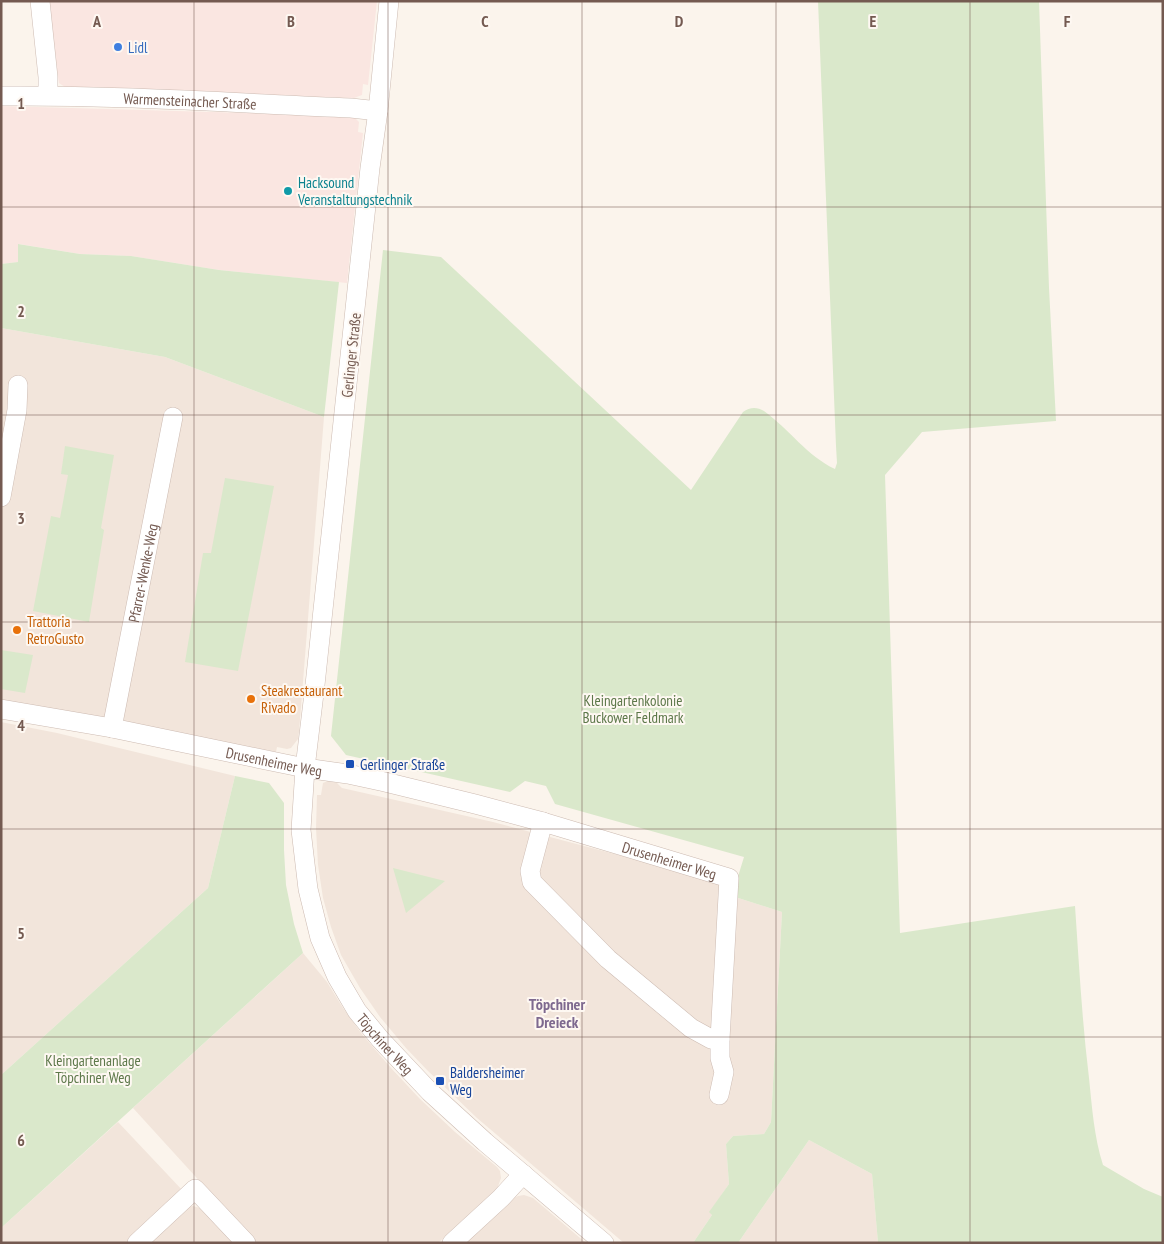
<svg xmlns="http://www.w3.org/2000/svg" width="1164" height="1244" font-family="'PT Sans Narrow',sans-serif">
<rect width="100%" height="100%" fill="#fbf4ec"/>
<path fill="#f2e5db" d="M 1,328 L 165,357 L 324,417 L 299,732 L 298,739 L 291,748 L 287,749 L 277,747 L 276,752 L 1,700 Z
M 1,722 L 57,733 L 235,776 L 208,888 L 1,1075 Z
M 328,781 L 337,783 L 342,788 L 493,822 L 649,863 L 734,888 L 732,896 L 782,912 L 771,1122 L 764,1134 L 733,1136 L 726,1144 L 729,1184 L 710,1212 L 712,1215 L 693,1243 L 624,1243 L 477,1118 L 427,1070 L 406,1048 L 380,1017 L 360,988 L 341,955 L 331,927 L 323,898 L 318,865 L 316,828 L 317,795 L 321,795 L 323,783 Z
M 303,953 L 327,982 L 343,1008 L 361,1033 L 391,1068 L 420,1099 L 455,1132 L 497,1167 L 500,1171 L 501,1178 L 497,1189 L 438,1243 L 256,1243 L 133,1108 Z
M 118,1122 L 184,1192 L 128,1243 L 1,1243 L 1,1228 Z
M 809,1140 L 872,1174 L 878,1243 L 738,1243 Z
M 524,1195 L 533,1198 L 586,1243 L 465,1243 L 514,1198 L 518,1196 Z
M 193,1206 L 203,1209 L 236,1243 L 147,1243 L 187,1207 Z"/>
<path fill="#fae6e1" d="M 49,1 L 377,1 L 368,85 L 363,84 L 362,95 L 354,98 L 68,89 L 59,83 L 58,77 Z
M 1,106 L 348,116 L 355,118 L 359,122 L 358,132 L 363,133 L 347,283 L 219,270 L 131,256 L 80,254 L 19,244 L 18,262 L 1,264 Z"/>
<path fill="#dae8cb" d="M 818,1 L 1039,1 L 1049,288 L 1056,421 L 922,432 L 885,475 L 900,933 L 1075,906 C 1079,963 1082,1021 1089,1078 C 1092,1107 1094,1137 1103,1165 L 1144,1189 L 1163,1197 L 1163,1243 L 878,1243 L 872,1174 L 809,1140 L 738,1243 L 693,1243 L 712,1215 L 709,1212 L 729,1184 L 726,1144 L 733,1136 L 764,1134 L 771,1122 L 782,912 L 732,896 L 744,857 L 555,804 L 546,786 L 525,781 L 510,792 L 346,755 L 331,736 L 383,250 L 441,257 L 691,490 L 743,412 C 750,407 757,407 764,411 C 789,429 807,456 835,469 L 837,463 L 836,446 Z
M 18,244 L 80,254 L 131,256 L 219,270 L 339,282 L 324,417 L 165,357 L 1,328 L 1,264 L 18,262 Z
M 65,446 L 114,455 L 101,528 L 104,530 L 89,622 L 33,611 L 51,516 L 60,518 L 68,475 L 61,474 Z
M 225,478 L 274,486 L 238,671 L 185,662 L 203,553 L 211,553 Z
M 1,650 L 33,655 L 25,693 L 1,689 Z
M 235,776 L 269,783 L 284,803 L 284,850 L 286,885 L 294,924 L 303,953 L 1,1228 L 1,1075 L 208,888 Z
M 393,868 L 445,881 L 406,913 Z"/>
<g fill="none" stroke-linecap="round" stroke-linejoin="round">
<g stroke="#cdbbb2" stroke-width="20">
<g id="minor">
<path d="M 40,1 L 48,77 L 48,95"/>
<path id="s1" d="M 389,1 L 378,111 L 370,168 L 315,685 L 305,768 L 301,830 L 308,889 L 320,938 L 337,977 L 357,1011 L 380,1039 L 430,1092 L 485,1142 L 604,1243"/>
<path id="s2" d="M 1,96 C 118,95 235,103 351,108 L 378,111"/>
<path d="M 1,497 L 17,410 L 18,385"/>
<path id="s3" d="M 1,709 L 112,728 L 305,768 L 348,774 L 385,782 L 475,804 L 543,822 L 729,878 L 720,1039 L 720,1058 L 724,1072 L 719,1095"/>
<path id="s4" d="M 112,728 L 173,417"/>
<path d="M 543,822 L 530,871 L 532,882 L 608,959 L 691,1028 L 711,1039 L 720,1039"/>
<path d="M 137,1243 L 195,1189 L 246,1243"/>
<path d="M 452,1243 L 501,1198 L 523,1174"/>
</g>
</g>
<use href="#minor" stroke="#fff" stroke-width="19"/>
</g>
<path fill="none" stroke="#745a51" stroke-width="1" stroke-opacity="0.55" d="M 194,1 L 194,1243M 388,1 L 388,1243M 582,1 L 582,1243M 776,1 L 776,1243M 970,1 L 970,1243M 1,207 L 1163,207M 1,415 L 1163,415M 1,622 L 1163,622M 1,829 L 1163,829M 1,1037 L 1163,1037"/>
<circle fill="#3f7fe0" stroke="#fef8f2" stroke-width="2" cx="118" cy="47" r="5"/>
<circle fill="#0f9aa8" stroke="#fef8f2" stroke-width="2" cx="288" cy="191" r="5"/>
<g fill="#e8710a" stroke="#fef8f2" stroke-width="2">
<circle cx="17" cy="630" r="5"/>
<circle cx="251" cy="699" r="5"/>
</g>
<g fill="#1a4fb4" stroke="#fef8f2" stroke-width="2">
<rect x="345" y="759" width="10" height="10" rx="2.5"/>
<rect x="435" y="1076" width="10" height="10" rx="2.5"/>
</g>
<g text-anchor="middle" dominant-baseline="central" stroke-width="4" stroke-linejoin="round" paint-order="stroke">
<g font-size="15" fill="#366cbe" stroke="#fef8f2" text-anchor="start">
<text x="128" y="47">Lidl</text>
</g>
<g font-size="15" fill="#745a51" stroke="#fef8f2">
<text stroke="none"><textPath href="#s2" startOffset="189">Warmensteinacher Straße</textPath></text>
<text transform="translate(351 355) rotate(-84)">Gerlinger Straße</text>
<text stroke="none"><textPath href="#s4" startOffset="158">Pfarrer-Wenke-Weg</textPath></text>
<text stroke="none"><textPath href="#s3" startOffset="278">Drusenheimer Weg</textPath></text>
<text stroke="none"><textPath href="#s3" startOffset="686">Drusenheimer Weg</textPath></text>
<text stroke="none"><textPath href="#s1" startOffset="1069">Töpchiner Weg</textPath></text>
</g>
<g font-size="15" fill="#0d838f" stroke="#fef8f2" text-anchor="start">
<text x="298" y="182">Hacksound<tspan x="298" dy="17">Veranstaltungstechnik</tspan></text>
</g>
<g font-size="15" fill="#c56008" stroke="#fef8f2" text-anchor="start">
<text x="27" y="621">Trattoria<tspan x="27" dy="17">RetroGusto</tspan></text>
<text x="261" y="690">Steakrestaurant<tspan x="261" dy="17">Rivado</tspan></text>
</g>
<g font-size="15" fill="#5d784a" stroke="#fef8f2">
<text x="633" y="700">Kleingartenkolonie<tspan x="633" dy="17">Buckower Feldmark</tspan></text>
<text x="93" y="1060">Kleingartenanlage<tspan x="93" dy="17">Töpchiner Weg</tspan></text>
</g>
<g font-size="15" fill="#164399" stroke="#fef8f2" text-anchor="start">
<text x="360" y="764">Gerlinger Straße</text>
<text x="450" y="1072">Baldersheimer<tspan x="450" dy="17">Weg</tspan></text>
</g>
<g font-size="16" font-weight="bold" fill="#7e698f" stroke="#fef8f2">
<text x="557" y="1004">Töpchiner<tspan x="557" dy="18">Dreieck</tspan></text>
</g>
</g>
<g font-size="16" text-anchor="middle" font-weight="bold" fill="#745a51" stroke="#fef8f2" stroke-width="4" stroke-linejoin="round" paint-order="stroke">
<text x="97" y="27">A</text>
<text x="291" y="27">B</text>
<text x="485" y="27">C</text>
<text x="679" y="27">D</text>
<text x="873" y="27">E</text>
<text x="1067" y="27">F</text>
<text x="21" y="109">1</text>
<text x="21" y="317">2</text>
<text x="21" y="524">3</text>
<text x="21" y="731">4</text>
<text x="21" y="939">5</text>
<text x="21" y="1146">6</text>
</g>
<rect width="1164" height="1244" fill="none" stroke="#745a51" stroke-width="5"/>
</svg>
